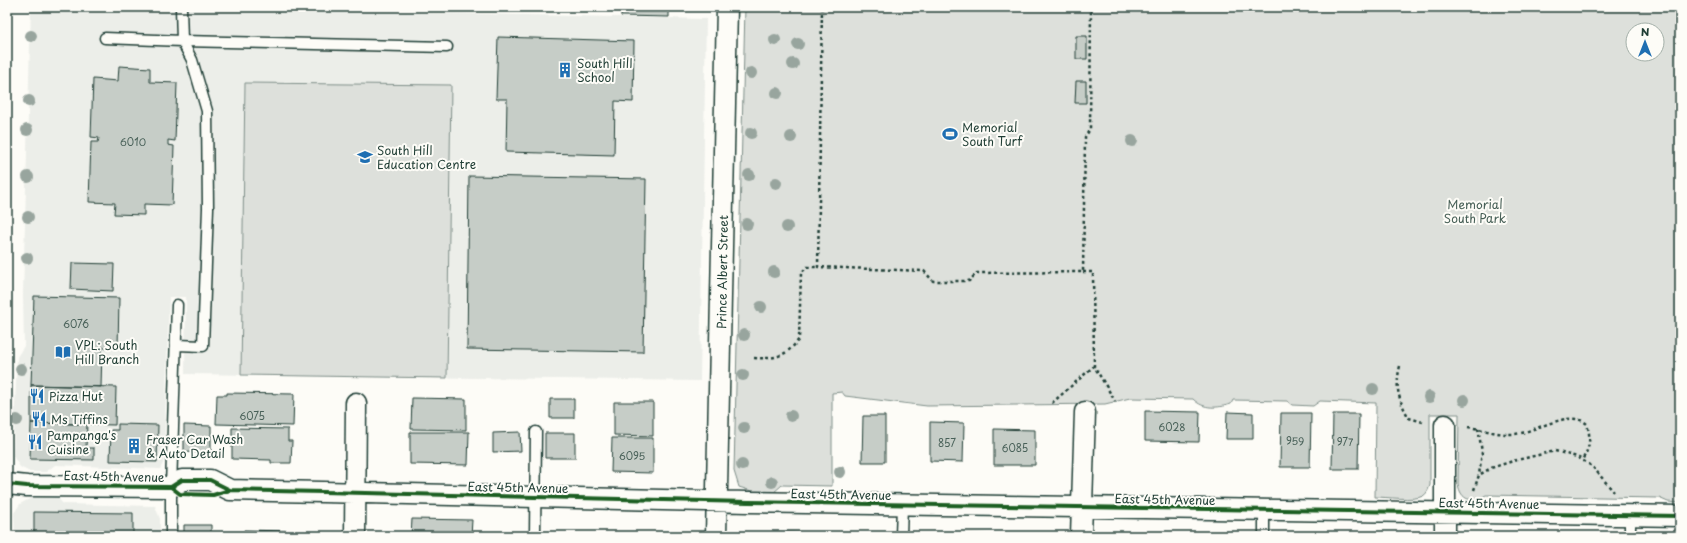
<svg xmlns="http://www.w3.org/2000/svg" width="1687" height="543" font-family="'Playpen Sans',sans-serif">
<rect width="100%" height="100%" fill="#fdfcf7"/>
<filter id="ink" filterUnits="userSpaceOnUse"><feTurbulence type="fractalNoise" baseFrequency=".025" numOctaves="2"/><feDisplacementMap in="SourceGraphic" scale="8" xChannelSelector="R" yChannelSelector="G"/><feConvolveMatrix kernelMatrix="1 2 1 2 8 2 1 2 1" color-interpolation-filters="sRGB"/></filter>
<g filter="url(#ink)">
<path fill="#eceee9" d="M 31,7 L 172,7 L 706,19 L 700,381 L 185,374 L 186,297 L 169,297 L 164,461 L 160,469 L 55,465 L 46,472 L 30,472 L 20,467 L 13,456 L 17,357 L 24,346 L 23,294 Z
M 31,498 L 58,498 L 63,504 L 155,506 L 160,519 L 160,536 L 15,536 L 14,513 L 20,504 Z"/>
<path fill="#dde0db" stroke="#7e8e88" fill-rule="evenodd" d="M 745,7 L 1680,7 L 1680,503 L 1668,502 L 1659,498 L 1486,495 C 1472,503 1461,501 1458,484 L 1459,414 L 1430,414 L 1430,485 C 1429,488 1427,494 1423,496 C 1414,501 1386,497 1375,497 L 1376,403 L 1320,401 L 1313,406 L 1292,405 L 1287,401 L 1233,400 L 1231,404 C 1218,408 1204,410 1193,399 L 1130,398 L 1105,404 L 927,406 L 845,396 L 842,392 L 832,393 L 832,486 L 782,485 L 773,493 L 755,492 L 739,487 L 734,471 ZM 1633,30 L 1657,30 L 1657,54 L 1633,54 Z
M 245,83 L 451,85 L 447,378 L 241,375 Z"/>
<path fill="#c6cdc7" stroke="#1f3d34" d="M 621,7 L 669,7 L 669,17 L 621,16 Z
M 1076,36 L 1087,36 L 1087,59 L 1076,59 Z
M 498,37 L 634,41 L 633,102 L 615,101 L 614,155 L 506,152 L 507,99 L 496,99 Z
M 119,66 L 150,68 L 150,82 L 177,83 L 175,141 L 168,140 L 168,145 L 174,146 L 172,205 L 144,204 L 144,215 L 114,214 L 115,203 L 89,202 L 91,142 L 98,142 L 99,138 L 91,137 L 93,79 L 118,81 Z
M 1076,81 L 1086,81 L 1086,103 L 1075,103 Z
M 469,176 L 646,179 L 643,352 L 467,349 Z
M 72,263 L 114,264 L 113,291 L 71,289 Z
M 34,296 L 119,298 L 118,348 L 102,348 L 101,387 L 31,385 Z
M 31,385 L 116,387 L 115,425 L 31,423 Z
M 227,393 L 294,394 L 293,426 L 216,424 L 217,395 L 227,395 Z
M 412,398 L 466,399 L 466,430 L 411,429 Z
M 550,399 L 574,399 L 574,418 L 550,418 Z
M 614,402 L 653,402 L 653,436 L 614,435 Z
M 1145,411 L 1200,412 L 1199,442 L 1145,441 Z
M 1227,412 L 1253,413 L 1253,439 L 1226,439 Z
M 1281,413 L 1311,413 L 1310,467 L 1280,467 Z
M 1333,414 L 1359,414 L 1358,469 L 1332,469 Z
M 863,416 L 885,416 L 885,462 L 862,462 Z
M 930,422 L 964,423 L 963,462 L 930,461 Z
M 31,423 L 87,424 L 86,448 L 94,448 L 94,460 L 30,459 Z
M 118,424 L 158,425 L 157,462 L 110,461 L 111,430 L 118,430 Z
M 184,425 L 211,426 L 211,453 L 184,452 Z
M 232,428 L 288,429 L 288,441 L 292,441 L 291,463 L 271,463 L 271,460 L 232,459 Z
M 994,429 L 1035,430 L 1035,465 L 994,465 Z
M 410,432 L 469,432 L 468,465 L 410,464 Z
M 520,432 L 521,451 L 493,452 L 493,433 Z
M 545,433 L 575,433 L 575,458 L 545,458 Z
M 612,438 L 653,438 L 653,473 L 611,472 Z
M 34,512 L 133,513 L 133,536 L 34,536 Z
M 412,519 L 472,520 L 471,536 L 411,536 Z
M 184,525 L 211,525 L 211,536 L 184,536 Z
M 244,530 L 286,531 L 286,536 L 244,536 Z
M 773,532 L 830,533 L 830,536 L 773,536 Z
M 956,534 L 1019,535 L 1019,536 L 956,536 Z"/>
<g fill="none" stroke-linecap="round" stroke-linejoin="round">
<g stroke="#1f3d34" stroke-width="13">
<path id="service" d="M 105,38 L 182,41 L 447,47
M 177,345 L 203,346 L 208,208 L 207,111 L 192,60 L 182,41 L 181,7
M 171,536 L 171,487 L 177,305
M 535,536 L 536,432
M 901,536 L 902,505
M 1264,536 L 1264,510
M 1630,536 L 1630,515"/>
</g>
<g stroke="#1f3d34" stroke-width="23">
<path id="minor" d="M 7,484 L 27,486 L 171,487 L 182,480 L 210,480 L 230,490 L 323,492 L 748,502 L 1680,516
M 355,536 L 356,403
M 716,536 L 727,7
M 1081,536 L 1085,412
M 1445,536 L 1445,425"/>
</g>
<path stroke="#1f3d34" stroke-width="2.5" stroke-dasharray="3 3" stroke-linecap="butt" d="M 822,7 L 818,267 L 924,271 L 933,281 L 969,281 L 977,273 L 1083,272 L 1085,137 L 1090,129 L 1091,7
M 1083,272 L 1093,272 L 1094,366 L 1115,401
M 754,358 C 775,359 786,357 799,339 L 801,273 L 807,267 L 818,267
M 1400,366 C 1395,387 1398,399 1409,418 L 1423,422
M 1052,403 L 1094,366
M 1468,427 C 1483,429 1498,435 1514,434 C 1535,433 1569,408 1587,424 C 1591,438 1590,448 1582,460
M 1478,428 L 1482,452 L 1479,475
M 1474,490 L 1479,475 L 1491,468 L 1513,461 L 1555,451 L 1577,457 L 1592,466 L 1614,492"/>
<use href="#service" stroke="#fdfcf7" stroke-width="10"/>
<use href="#minor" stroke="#fdfcf7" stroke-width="20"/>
<g stroke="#fdfcf7" stroke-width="6">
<path id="cycleway" d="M 7,484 L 27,486 L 171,487 L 182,480 L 210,480 L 230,490 L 323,492 L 748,502 L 1680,516
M 171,487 L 180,494 L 213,495 L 230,490"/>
</g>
<use href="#cycleway" stroke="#1b5e20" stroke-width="4"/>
</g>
<g fill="#98a59e">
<circle cx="31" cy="36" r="6"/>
<circle cx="775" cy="40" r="6"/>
<circle cx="798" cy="44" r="6"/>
<circle cx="793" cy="64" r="6"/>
<circle cx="751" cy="73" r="6"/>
<circle cx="777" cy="93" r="6"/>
<circle cx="29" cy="101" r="6"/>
<circle cx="27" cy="130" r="6"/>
<circle cx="751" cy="133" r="6"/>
<circle cx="791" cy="137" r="6"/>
<circle cx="1132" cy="141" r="6"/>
<circle cx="749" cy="175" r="6"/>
<circle cx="28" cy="177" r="6"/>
<circle cx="776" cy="183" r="6"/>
<circle cx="28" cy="217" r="6"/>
<circle cx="747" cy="224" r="6"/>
<circle cx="787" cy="227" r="6"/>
<circle cx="27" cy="258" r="6"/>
<circle cx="774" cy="272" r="6"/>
<circle cx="761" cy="307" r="6"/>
<circle cx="744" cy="335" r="6"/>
<circle cx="21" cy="369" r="6"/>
<circle cx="743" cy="375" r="6"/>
<circle cx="1373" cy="389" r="6"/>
<circle cx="1429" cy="397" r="6"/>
<circle cx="1464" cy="400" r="6"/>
<circle cx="791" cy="416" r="6"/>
<circle cx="17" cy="420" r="6"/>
<circle cx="744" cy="428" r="6"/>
<circle cx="742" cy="465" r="6"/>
<circle cx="840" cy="472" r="6"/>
<circle cx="772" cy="482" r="6"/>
</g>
</g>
<defs>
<g id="building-bare" transform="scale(1.2)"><path d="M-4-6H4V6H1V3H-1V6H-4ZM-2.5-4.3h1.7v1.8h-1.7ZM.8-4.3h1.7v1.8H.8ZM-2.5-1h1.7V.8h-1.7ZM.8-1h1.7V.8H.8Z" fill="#1f6fb2" stroke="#fdfcf7" stroke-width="2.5" paint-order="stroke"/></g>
<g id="stadium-bare" transform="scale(1.2)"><path d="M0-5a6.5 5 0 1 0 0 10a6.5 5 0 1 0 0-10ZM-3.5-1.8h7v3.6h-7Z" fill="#1f6fb2" stroke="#fdfcf7" stroke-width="2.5" paint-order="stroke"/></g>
<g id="school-bare" transform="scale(1.2)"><path d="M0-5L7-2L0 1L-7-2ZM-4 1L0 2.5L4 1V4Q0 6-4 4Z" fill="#1f6fb2" stroke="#fdfcf7" stroke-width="2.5" paint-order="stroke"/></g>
<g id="library-bare" transform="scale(1.2)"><path d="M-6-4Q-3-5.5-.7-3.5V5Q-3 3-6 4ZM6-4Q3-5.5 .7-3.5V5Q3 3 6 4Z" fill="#1f6fb2" stroke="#fdfcf7" stroke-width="2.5" paint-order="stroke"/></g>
<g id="restaurant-bare" transform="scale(1.2)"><path d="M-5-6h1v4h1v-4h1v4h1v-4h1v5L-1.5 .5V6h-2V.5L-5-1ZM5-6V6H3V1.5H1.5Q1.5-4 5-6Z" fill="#1f6fb2" stroke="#fdfcf7" stroke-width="2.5" paint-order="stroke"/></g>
</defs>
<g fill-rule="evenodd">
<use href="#building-bare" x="565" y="70"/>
<use href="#stadium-bare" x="950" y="134"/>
<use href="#school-bare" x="365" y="157"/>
<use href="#library-bare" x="63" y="352"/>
<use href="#restaurant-bare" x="37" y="396"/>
<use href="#restaurant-bare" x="39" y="419"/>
<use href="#restaurant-bare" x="35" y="442"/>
<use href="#building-bare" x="134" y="446"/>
</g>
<g text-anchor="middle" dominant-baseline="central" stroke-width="4" stroke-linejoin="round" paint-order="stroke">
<g font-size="10" fill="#496159">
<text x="133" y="141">6010</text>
<text x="76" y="323">6076</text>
<text x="252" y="415">6075</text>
<text x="1172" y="426">6028</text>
<text x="1295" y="440">959</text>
<text x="1345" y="441">977</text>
<text x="947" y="442">857</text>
<text x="1015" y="447">6085</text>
<text x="632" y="455">6095</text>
</g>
<g font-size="12" fill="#1f3d34" stroke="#fdfcf7" text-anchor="start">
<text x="577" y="63">South Hill<tspan x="577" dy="14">School</tspan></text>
<text x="962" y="127">Memorial<tspan x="962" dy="14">South Turf</tspan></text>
<text x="377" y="150">South Hill<tspan x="377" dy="14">Education Centre</tspan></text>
<text x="75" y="345">VPL: South<tspan x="75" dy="14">Hill Branch</tspan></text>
<text x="49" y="396">Pizza Hut</text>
<text x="51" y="419">Ms Tiffins</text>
<text x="47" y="435">Pampanga's<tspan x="47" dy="14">Cuisine</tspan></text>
<text x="146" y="439">Fraser Car Wash<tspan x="146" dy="14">&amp; Auto Detail</tspan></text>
</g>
<g font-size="12" fill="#455e55" stroke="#fdfcf7">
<text x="1475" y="204">Memorial<tspan x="1475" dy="14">South Park</tspan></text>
</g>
<g font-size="12" fill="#1f3d34" stroke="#fdfcf7">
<text transform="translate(722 272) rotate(-89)">Prince Albert Street</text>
<text transform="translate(114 476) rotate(1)">East 45th Avenue</text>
<text transform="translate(518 487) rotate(1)">East 45th Avenue</text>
<text transform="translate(841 494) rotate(1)">East 45th Avenue</text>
<text transform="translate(1165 499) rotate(1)">East 45th Avenue</text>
<text transform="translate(1489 503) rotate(1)">East 45th Avenue</text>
</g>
</g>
<rect width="1687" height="543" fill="none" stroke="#fdfcf7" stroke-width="24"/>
<rect x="12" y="12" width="1663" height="519" fill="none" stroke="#1f3d34" stroke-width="1.5" filter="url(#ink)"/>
<g transform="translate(1645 42)"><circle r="19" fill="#fdfcf7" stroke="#a4b0a9"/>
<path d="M0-3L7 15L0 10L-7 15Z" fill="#1f6fb2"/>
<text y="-6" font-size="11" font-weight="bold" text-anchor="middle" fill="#1f3d34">N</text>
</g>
</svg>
